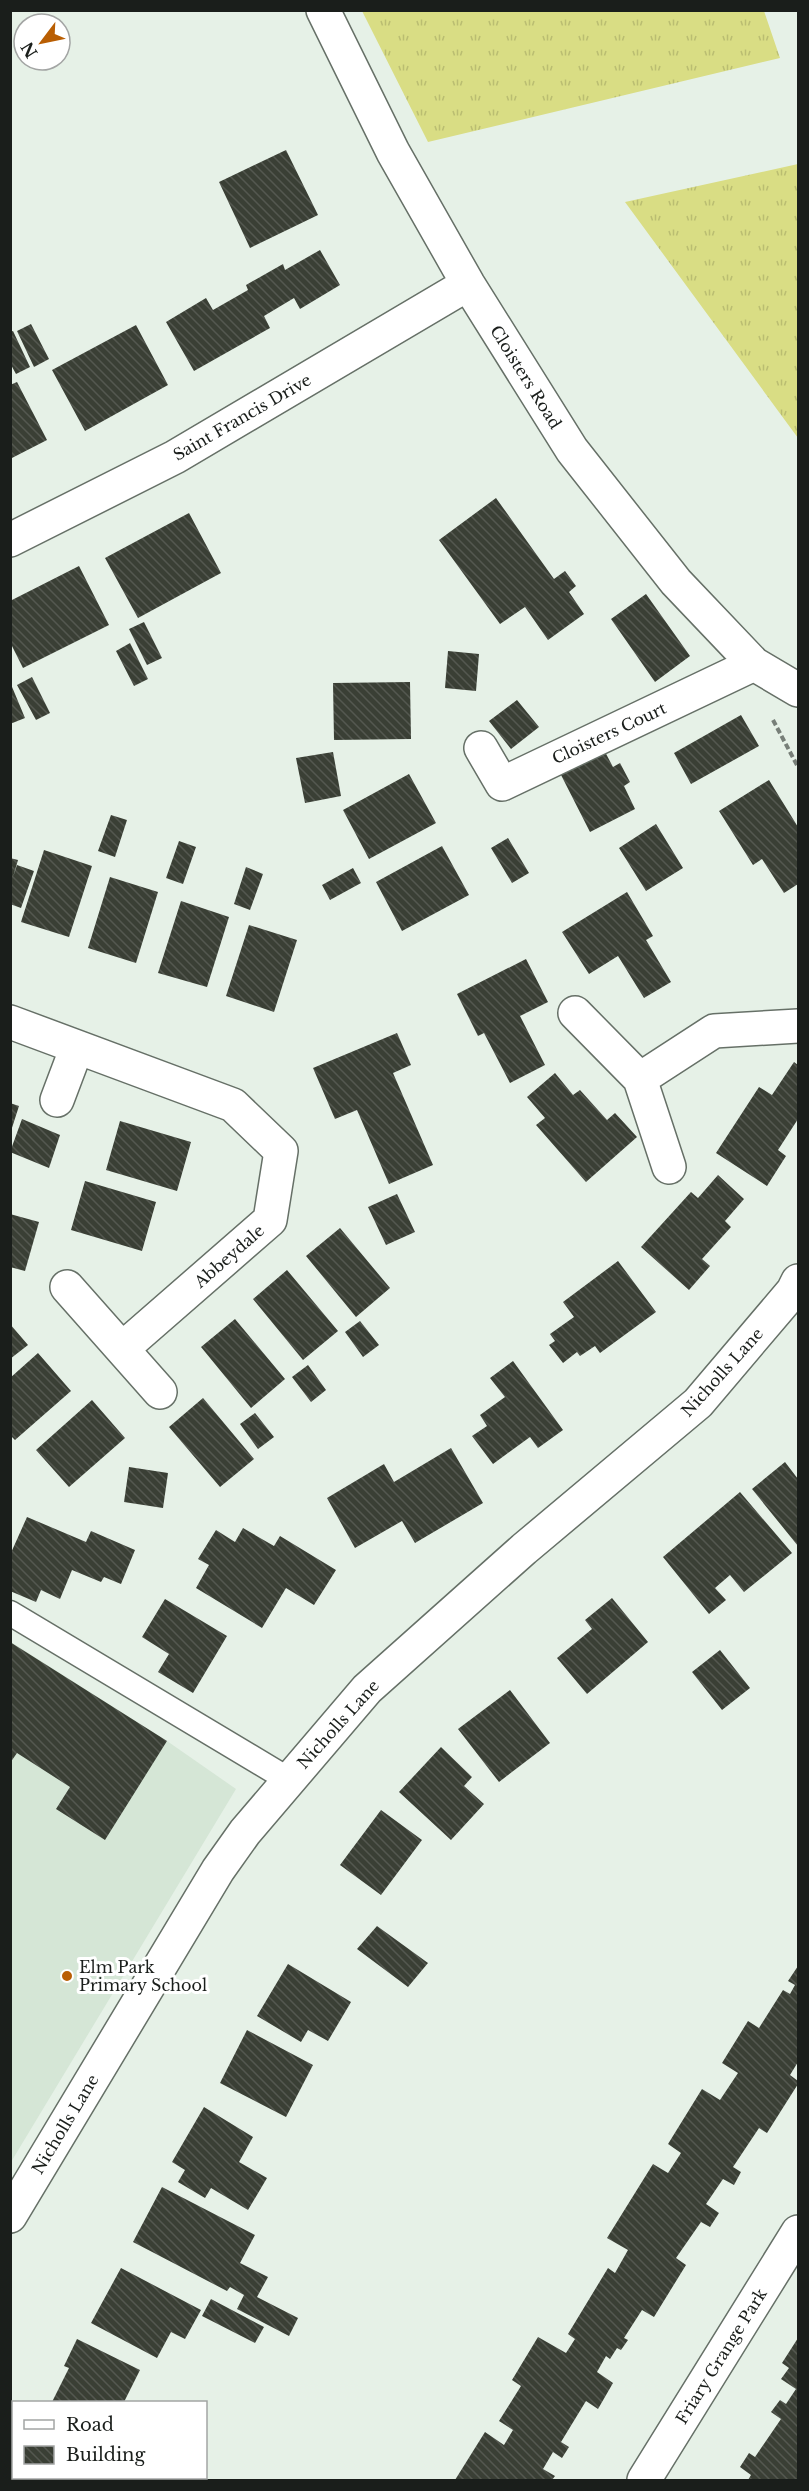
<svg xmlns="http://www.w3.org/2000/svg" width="809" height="2491" font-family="'Libre Baskerville',serif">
<defs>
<pattern id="grass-tufts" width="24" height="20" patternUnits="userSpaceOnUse" patternTransform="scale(1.5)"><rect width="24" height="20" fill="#d9dd84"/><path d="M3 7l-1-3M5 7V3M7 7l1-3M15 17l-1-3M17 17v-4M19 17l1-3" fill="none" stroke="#babd71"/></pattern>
<pattern id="building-back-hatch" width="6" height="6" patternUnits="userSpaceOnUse" patternTransform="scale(1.5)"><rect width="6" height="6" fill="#3a3f35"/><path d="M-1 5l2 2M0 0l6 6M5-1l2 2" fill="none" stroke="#545850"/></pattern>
</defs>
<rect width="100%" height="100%" fill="#e6f1e7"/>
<path fill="#d5e6d6" d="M 11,1642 L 167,1741 L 236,1789 L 11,2162 Z"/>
<path fill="url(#grass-tufts)" d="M 362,11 L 764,11 L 780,58 L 428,142 Z
M 798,164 L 798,438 L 625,202 Z"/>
<path fill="url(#building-back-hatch)" d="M 286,150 L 318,215 L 250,248 L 219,182 Z
M 320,250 L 340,285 L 300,309 L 294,298 L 264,316 L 270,328 L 194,371 L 166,322 L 206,298 L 213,310 L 248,290 L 246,285 L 283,264 L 285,270 Z
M 31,324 L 49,359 L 34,367 L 17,331 Z
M 136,325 L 168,385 L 85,431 L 52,370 Z
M 13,331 L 30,367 L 16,374 L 10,363 L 10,332 Z
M 17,382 L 47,440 L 10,459 L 10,385 Z
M 496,498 L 554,579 L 565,571 L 576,586 L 569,592 L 584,614 L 548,640 L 525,607 L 500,624 L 439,540 Z
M 189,513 L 221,573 L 138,618 L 105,558 Z
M 79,566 L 109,625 L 23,668 L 10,642 L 10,601 Z
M 646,594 L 690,656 L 655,682 L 611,619 Z
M 144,622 L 162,658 L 147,665 L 129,629 Z
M 130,643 L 148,679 L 134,686 L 116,651 Z
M 448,651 L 479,654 L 476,691 L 445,688 Z
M 32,677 L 50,713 L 36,720 L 17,685 Z
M 10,682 L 25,718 L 10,724 Z
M 410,682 L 411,739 L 334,740 L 333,683 Z
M 517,700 L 539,727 L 511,749 L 489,721 Z
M 741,715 L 759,746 L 691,784 L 674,753 Z
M 604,750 L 613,767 L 620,763 L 630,782 L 624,786 L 635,809 L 590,832 L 560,773 Z
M 333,752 L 341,796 L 305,803 L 296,758 Z
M 409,774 L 436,823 L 369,859 L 343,810 Z
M 769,780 L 798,827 L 798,884 L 784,893 L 762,859 L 753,865 L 719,811 Z
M 111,815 L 127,820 L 115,857 L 98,851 Z
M 656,824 L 683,868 L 646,891 L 619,848 Z
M 508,838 L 529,873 L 512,883 L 491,848 Z
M 179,841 L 196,847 L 183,884 L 166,878 Z
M 442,846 L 469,895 L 402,931 L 376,882 Z
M 44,850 L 92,866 L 69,937 L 21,922 Z
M 10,858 L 18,860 L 13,877 L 17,865 L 34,871 L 21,908 L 10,904 Z
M 246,867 L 263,874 L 250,910 L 234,904 Z
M 353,868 L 361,883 L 330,900 L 322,885 Z
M 110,877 L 158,892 L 136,963 L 88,948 Z
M 627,892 L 653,936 L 646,940 L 671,982 L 644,998 L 618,956 L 589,974 L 562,932 Z
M 181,901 L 229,917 L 207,987 L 158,973 Z
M 249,925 L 297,940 L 274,1012 L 226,996 Z
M 526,959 L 548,1002 L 520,1016 L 545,1065 L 510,1083 L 484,1033 L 478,1036 L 457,994 Z
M 397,1033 L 411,1065 L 393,1073 L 433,1165 L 389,1184 L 357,1110 L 335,1119 L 313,1068 Z
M 794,1062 L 798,1065 L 798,1119 L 778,1150 L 786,1156 L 767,1186 L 716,1153 L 759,1087 L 772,1095 Z
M 555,1073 L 573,1095 L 580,1090 L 607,1120 L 615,1113 L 637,1137 L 586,1182 L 536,1125 L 545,1118 L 527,1097 Z
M 10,1103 L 19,1106 L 11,1131 L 10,1131 Z
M 22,1119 L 60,1135 L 49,1168 L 10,1152 Z
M 120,1121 L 191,1142 L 177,1191 L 106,1170 Z
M 718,1175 L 744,1199 L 725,1221 L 731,1227 L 702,1259 L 710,1266 L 689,1290 L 641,1247 L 691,1192 L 698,1198 Z
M 85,1181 L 156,1202 L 142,1251 L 71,1230 Z
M 397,1194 L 415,1232 L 386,1245 L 368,1207 Z
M 10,1214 L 39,1222 L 25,1271 L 10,1267 Z
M 340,1228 L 390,1288 L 356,1317 L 306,1256 Z
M 618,1261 L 656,1312 L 600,1353 L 595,1346 L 580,1356 L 577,1352 L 563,1363 L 549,1345 L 555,1341 L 550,1334 L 574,1317 L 563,1302 Z
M 287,1270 L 338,1331 L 303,1360 L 253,1299 Z
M 235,1319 L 285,1379 L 251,1408 L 201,1347 Z
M 360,1321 L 379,1345 L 363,1357 L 345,1332 Z
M 10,1324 L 28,1345 L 10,1359 Z
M 38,1353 L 71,1391 L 15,1440 L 10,1435 L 10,1378 Z
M 513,1361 L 563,1430 L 538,1448 L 530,1437 L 493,1464 L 472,1436 L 487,1426 L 480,1415 L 505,1397 L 490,1378 Z
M 308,1365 L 326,1390 L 311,1402 L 292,1377 Z
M 203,1398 L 254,1459 L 220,1487 L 169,1427 Z
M 92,1400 L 125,1438 L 69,1487 L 36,1450 Z
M 255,1413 L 274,1437 L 258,1449 L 240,1424 Z
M 451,1448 L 483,1503 L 415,1543 L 402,1521 L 355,1548 L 327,1498 L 384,1464 L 394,1482 Z
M 785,1462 L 798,1479 L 798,1546 L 752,1489 Z
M 129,1467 L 168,1473 L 163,1508 L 124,1502 Z
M 740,1492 L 792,1553 L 744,1592 L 730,1575 L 715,1588 L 726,1600 L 709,1614 L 663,1557 Z
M 27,1517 L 86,1542 L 91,1531 L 135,1550 L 121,1584 L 104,1577 L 101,1582 L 72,1570 L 60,1599 L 41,1590 L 36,1602 L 10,1591 L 10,1555 Z
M 243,1528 L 274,1546 L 280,1536 L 336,1570 L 314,1605 L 286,1588 L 262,1628 L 196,1588 L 209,1565 L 198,1559 L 216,1530 L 235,1542 Z
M 612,1598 L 648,1642 L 587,1694 L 557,1658 L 592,1629 L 585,1620 Z
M 165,1599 L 227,1636 L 193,1693 L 158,1672 L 169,1654 L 142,1637 Z
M 10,1642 L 167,1741 L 105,1840 L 56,1809 L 70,1787 L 17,1753 L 10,1763 Z
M 720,1650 L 750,1688 L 722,1710 L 692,1672 Z
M 510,1690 L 550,1743 L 499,1782 L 458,1729 Z
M 441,1747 L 472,1777 L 464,1786 L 484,1804 L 451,1840 L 399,1792 Z
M 381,1810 L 422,1840 L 381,1895 L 340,1865 Z
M 377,1926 L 428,1963 L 408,1987 L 357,1949 Z
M 288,1964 L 351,2002 L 328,2041 L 308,2030 L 301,2042 L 257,2016 Z
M 798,1966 L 798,2062 L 790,2075 L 798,2081 L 798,2084 L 767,2133 L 759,2128 L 733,2167 L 741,2172 L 734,2185 L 723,2179 L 706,2204 L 719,2213 L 710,2227 L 701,2222 L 676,2258 L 686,2265 L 654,2317 L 642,2310 L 624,2338 L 628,2340 L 621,2350 L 617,2348 L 610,2359 L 606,2356 L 597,2372 L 613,2383 L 598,2409 L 586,2401 L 561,2442 L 569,2447 L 562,2458 L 553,2452 L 543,2469 L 555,2476 L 552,2480 L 455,2480 L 485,2432 L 504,2445 L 513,2430 L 499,2421 L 521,2386 L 512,2380 L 538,2337 L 566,2353 L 575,2339 L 568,2334 L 608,2268 L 615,2273 L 628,2250 L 607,2238 L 653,2164 L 668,2173 L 681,2153 L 668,2144 L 702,2089 L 720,2100 L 738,2073 L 722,2063 L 748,2021 L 759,2028 L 783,1990 L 790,1994 L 795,1985 L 788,1981 Z
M 247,2030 L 313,2065 L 286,2117 L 220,2083 Z
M 204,2107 L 253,2137 L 239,2162 L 267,2178 L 248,2210 L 211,2188 L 205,2198 L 178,2182 L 185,2170 L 172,2162 Z
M 162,2187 L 255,2235 L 240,2263 L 268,2277 L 257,2297 L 298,2318 L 289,2336 L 237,2309 L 244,2295 L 230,2287 L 227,2291 L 133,2242 Z
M 121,2268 L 201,2310 L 185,2339 L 171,2332 L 157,2358 L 91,2323 Z
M 211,2299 L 264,2327 L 255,2343 L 202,2316 Z
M 798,2338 L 798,2480 L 748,2480 L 751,2475 L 740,2467 L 749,2453 L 755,2457 L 781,2419 L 771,2412 L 780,2400 L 786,2404 L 796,2389 L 781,2379 L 789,2368 L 782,2363 Z
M 77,2339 L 140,2370 L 124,2402 L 52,2402 L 69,2368 L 64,2366 Z
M 10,2445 L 14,2446 L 14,2478 L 50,2478 L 49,2480 L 10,2480 Z"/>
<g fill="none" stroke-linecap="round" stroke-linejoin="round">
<g stroke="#667067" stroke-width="27">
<path id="lane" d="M 10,1613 L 289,1780"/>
</g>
<g stroke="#667067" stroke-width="36">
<path id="street" d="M 323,10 L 393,152 L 468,284 L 572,450 L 676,582 L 754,664 L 798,690
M 10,540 L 175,457 L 468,284
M 481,748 L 502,784 L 754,664
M 575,1013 L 640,1079 L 669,1167
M 10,1022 L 233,1105 L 281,1151 L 270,1220 L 122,1349
M 640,1079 L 714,1031 L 798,1026
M 57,1100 L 77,1047
M 67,1287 L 160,1392
M 644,2480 L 798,2232"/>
</g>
<g stroke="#667067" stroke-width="36">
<path id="secondary" d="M 10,2216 L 218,1870 L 245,1832 L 367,1689 L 524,1549 L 698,1403 L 793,1291 L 798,1281"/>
</g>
<path stroke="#777f78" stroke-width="4" stroke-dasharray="6 3" stroke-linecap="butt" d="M 773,720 L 798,767
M 10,2435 L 14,2435
M 122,2478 L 127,2480"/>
<use href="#lane" stroke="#fff" stroke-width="24"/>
<use href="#street" stroke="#fff" stroke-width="33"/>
<use href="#secondary" stroke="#fff" stroke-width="33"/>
</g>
<circle fill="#b95e03" stroke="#fff" stroke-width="2" cx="67" cy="1976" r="6"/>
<g text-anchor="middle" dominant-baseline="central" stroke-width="6" stroke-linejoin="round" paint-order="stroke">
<g font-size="16" fill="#1a1e1b" stroke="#fff">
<text transform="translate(526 377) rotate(58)">Cloisters Road</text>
<text transform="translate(242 417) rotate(-30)">Saint Francis Drive</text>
<text transform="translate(609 733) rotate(-25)">Cloisters Court</text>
<text transform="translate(229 1256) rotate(-41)">Abbeydale</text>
<text transform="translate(722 1372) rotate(-48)">Nicholls Lane</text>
<text transform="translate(338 1724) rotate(-48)">Nicholls Lane</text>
<text transform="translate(65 2124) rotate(-59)">Nicholls Lane</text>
<text transform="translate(721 2356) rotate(-58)">Friary Grange Park</text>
</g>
<g font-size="16" fill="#1a1e1b" stroke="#fff" text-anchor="start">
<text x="79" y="1967">Elm Park<tspan x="79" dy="18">Primary School</tspan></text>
</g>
</g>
<rect width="809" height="2491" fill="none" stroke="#1a1e1b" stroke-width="24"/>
<rect x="12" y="2401" width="195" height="78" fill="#ffffff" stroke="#a3a5a4" stroke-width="1.5"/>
<rect x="24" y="2420" width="30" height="9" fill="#ffffff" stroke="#a3a5a4" stroke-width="1.5"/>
<text x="66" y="2431" font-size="18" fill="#1a1e1b">Road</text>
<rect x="24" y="2446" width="30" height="18" fill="url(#building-back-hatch)" stroke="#a3a5a4" stroke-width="1.5"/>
<text x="66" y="2461" font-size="18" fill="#1a1e1b">Building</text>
<g transform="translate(42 42) rotate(238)"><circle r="28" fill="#ffffff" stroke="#a3a5a4" stroke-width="1.5"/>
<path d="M0-4.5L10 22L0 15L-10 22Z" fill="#b95e03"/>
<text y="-9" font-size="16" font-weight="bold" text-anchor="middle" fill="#1a1e1b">N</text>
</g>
</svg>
